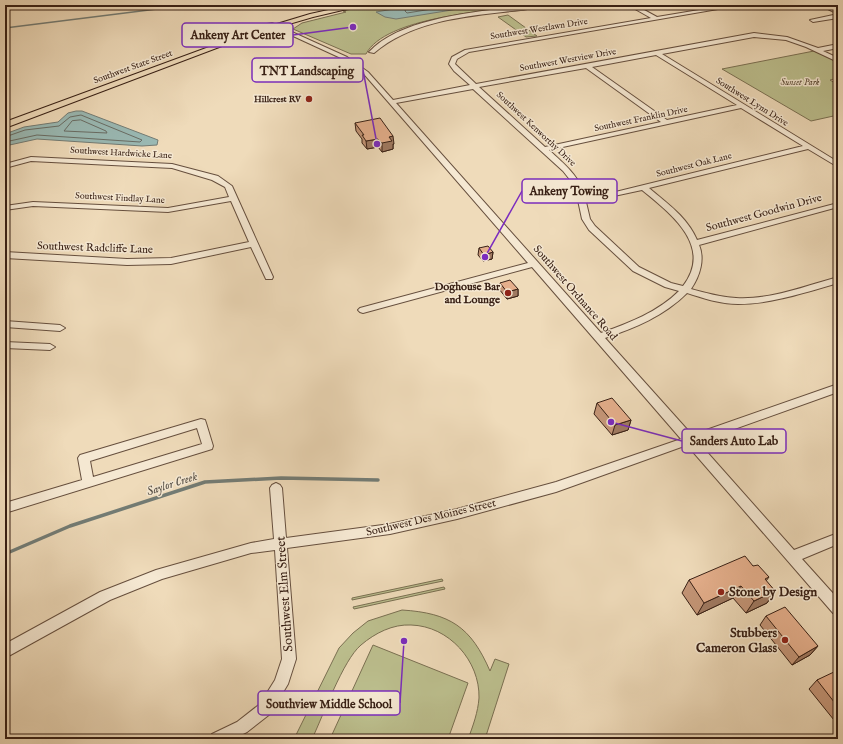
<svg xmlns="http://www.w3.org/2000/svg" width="843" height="744" font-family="'IM FELL English',serif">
<rect width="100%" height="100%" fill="#efdbba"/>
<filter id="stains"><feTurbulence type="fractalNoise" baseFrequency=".005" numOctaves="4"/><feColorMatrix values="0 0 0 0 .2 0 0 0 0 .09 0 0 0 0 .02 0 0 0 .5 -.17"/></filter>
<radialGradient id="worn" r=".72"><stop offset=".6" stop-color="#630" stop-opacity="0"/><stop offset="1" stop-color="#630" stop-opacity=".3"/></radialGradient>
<path fill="#bcbf8e" stroke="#7a7052" d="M 372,5 L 528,5 C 489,11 385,17 366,54 L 351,54 L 293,29 L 302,23 L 346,12 L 343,11 Z
M 508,15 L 537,36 L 526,37 L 498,17 Z
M 814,51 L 838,62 L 838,78 L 830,80 L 838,85 L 838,115 L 811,121 L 722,69 Z
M 442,579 L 443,581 L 352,600 L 352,598 Z
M 444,587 L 445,589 L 354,609 L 353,607 Z
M 402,610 C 450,613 471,627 490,671 L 495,659 L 509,664 L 485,739 L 468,739 C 473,726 478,712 479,698 C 480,661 449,626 411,625 C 393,624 375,633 361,645 C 343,660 323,716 312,739 L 294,739 L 339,648 L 353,633 L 368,621 Z
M 373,645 L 468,683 L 448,739 L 330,739 Z"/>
<path fill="#9abab5" stroke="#737c75" d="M 417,5 L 483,5 L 396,19 L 385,17 L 376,12 Z
M 76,111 L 82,111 L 158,140 L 157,145 L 142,146 L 37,139 L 5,146 L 5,134 L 24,127 L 58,122 L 68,113 Z"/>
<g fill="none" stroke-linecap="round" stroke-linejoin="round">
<path stroke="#696d65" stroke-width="1" d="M 407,5 L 405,11 L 407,13 L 457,5
M 81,120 L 106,131 L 107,133 L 64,131 L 72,121 Z
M 5,137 L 25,130 L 59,126 L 70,117 L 81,115 L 142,140 L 140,142 L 37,135 L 5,142"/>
<path stroke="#737c75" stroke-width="1.5" d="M 307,5 L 319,6
M 5,28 L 189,5"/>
<path stroke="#737c75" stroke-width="3.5" d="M 5,554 L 70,526 L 205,482 L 281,478 L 378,480"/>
<g stroke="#664f3e" stroke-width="2">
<path id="minor" d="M 528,5 L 542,5 C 532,11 514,10 503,12 C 458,17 409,23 374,53 L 369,52 C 402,16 482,12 528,5 Z
M 628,5 L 635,5 L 657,17 L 729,5 L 741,5 L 469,52 L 457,59 L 455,64 L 476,84 L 754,33 L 787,37 L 818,48 L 838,44 L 838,48 L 823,51 L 838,58 L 838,62 L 806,47 L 786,40 L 754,37 L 662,54 L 838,162 L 838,167 L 808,149 L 649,188 C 668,204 687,217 697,240 L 838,203 L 838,207 L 699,245 C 705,259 700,276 691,289 C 706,293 720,297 736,298 C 771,300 805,286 838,277 L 838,283 C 806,292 772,304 738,304 C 720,304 703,298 687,293 C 664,316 635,328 605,338 L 692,435 L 838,384 L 838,392 L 698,442 L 794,550 L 838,533 L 838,544 L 802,559 L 838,599 L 838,615 L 833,613 L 687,445 L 556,492 L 457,519 L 390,534 L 287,548 L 296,659 L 288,684 L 270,714 L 247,732 L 233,739 L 210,739 L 212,734 L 237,722 L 260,704 L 275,680 L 282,659 L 275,550 L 251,553 L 162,579 L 110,600 L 5,658 L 5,644 L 100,592 L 156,570 L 251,543 L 274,539 L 270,488 L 272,485 L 276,483 L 280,485 L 282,488 L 286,538 L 390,524 L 457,509 L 556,482 L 681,439 L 532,267 L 363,313 L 360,312 L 358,310 L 360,308 L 528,263 L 364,74 L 343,59 L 267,24 L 272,23 L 347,57 L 368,72 L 393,100 L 470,85 L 454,71 L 449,64 L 452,57 L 465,50 L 651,18 ZM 656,55 L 737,105 L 667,120 L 592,67 ZM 586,68 L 661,122 L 545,147 L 479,87 ZM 473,89 L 563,171 L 575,186 L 582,219 L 589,230 L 633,271 L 665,287 L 679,291 C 658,312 629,323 601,333 L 396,103 ZM 741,108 L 803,146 L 595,197 L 585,198 C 581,177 564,164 549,150 ZM 642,190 C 670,213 714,246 683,286 L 671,283 L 639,267 L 595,226 L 590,219 L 586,202 Z
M 820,5 L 827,5 L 838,10 L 838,14 Z
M 838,14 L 838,18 L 813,22 L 810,20 Z
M 31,157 L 172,164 L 218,176 L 232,186 L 273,277 L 272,279 L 266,279 L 251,247 L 171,264 L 127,265 L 5,258 L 5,252 L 127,259 L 171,258 L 249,242 L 231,201 L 168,212 L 33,206 L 5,210 L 5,206 L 33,202 L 168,208 L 229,197 L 225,187 L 212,180 L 172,168 L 31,161 L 5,168 L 5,164 Z
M 5,321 L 60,325 L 65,328 L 60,331 L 5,327 Z
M 5,342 L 50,344 L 55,347 L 50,350 L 5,348 Z
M 201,419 L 205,420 L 206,423 L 213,446 L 212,449 L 5,513 L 5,503 L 82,480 L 78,458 L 80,455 ZM 197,428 L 202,444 L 93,477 L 90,461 Z"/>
</g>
<g stroke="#382015" stroke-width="2">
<path id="major" d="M 351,5 L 364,5 L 313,17 L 251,35 L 5,128 L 5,122 L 247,33 L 310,14 Z"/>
</g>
<use href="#minor" fill="#f5e8d2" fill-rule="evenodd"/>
<use href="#major" fill="#efdbba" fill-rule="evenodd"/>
</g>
<path fill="#c59678" stroke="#382015" d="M 293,62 L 316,70 L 316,78 L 301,81 L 294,71 Z
M 355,123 L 394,144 L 393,144 L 393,149 L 382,152 L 378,147 L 367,149 L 362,143 L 362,139 L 356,131 Z
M 479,248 L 493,252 L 492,259 L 483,261 L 478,255 Z
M 500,283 L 518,289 L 518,296 L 507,299 L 499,289 Z
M 597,403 L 631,420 L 628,430 L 612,435 L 594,414 Z
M 753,566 L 769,577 L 766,581 L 775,591 L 767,603 L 746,613 L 733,598 L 697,615 L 682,593 L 689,580 Z
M 766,616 L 818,646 L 810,655 L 792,665 L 760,625 Z
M 838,674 L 838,725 L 809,689 L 817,680 Z"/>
<path fill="#a07a62" stroke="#382015" d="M 316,70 L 316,78 L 301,81 L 300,72 Z
M 393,136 L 394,144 L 393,144 L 393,149 L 382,152 L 382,143 L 389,137 Z
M 378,139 L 378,147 L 367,149 L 366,141 Z
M 493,252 L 492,259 L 483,261 L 484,255 Z
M 518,289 L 518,296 L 507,299 L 507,292 Z
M 631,420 L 628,430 L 612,435 L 615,425 Z
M 741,586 L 733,598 L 697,615 L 704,603 Z
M 775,591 L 767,603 L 746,613 L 754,601 Z
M 818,646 L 810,655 L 792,665 L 799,657 Z"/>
<path fill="#e5af8c" stroke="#382015" d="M 380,118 L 393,136 L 389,137 L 392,141 L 382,143 L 378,139 L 366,141 L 362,135 L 364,135 L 355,123 Z
M 488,246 L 493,252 L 484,255 L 479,248 Z
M 510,280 L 518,289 L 507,292 L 500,283 Z
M 612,398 L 631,420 L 615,425 L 597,403 Z
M 745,556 L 753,566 L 758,565 L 769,577 L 765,579 L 775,591 L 754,601 L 741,586 L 704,603 L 689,580 Z
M 785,607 L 818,646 L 799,657 L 766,616 Z
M 836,671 L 838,674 L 838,707 L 817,680 Z"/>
<g fill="#8f2418" stroke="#f5e8d2" stroke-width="1.5">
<circle cx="309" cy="99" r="4"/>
<circle cx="508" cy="293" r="4"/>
<circle cx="721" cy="592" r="4"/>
<circle cx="785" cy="640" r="4"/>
</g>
<g text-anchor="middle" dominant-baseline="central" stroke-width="3" stroke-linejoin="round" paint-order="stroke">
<g font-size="9" fill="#382015" stroke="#f5e8d2">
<text transform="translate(539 29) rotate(-9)">Southwest Westlawn Drive</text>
<text transform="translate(568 60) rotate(-10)">Southwest Westview Drive</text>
<text transform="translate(133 67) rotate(-20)">Southwest State Street</text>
<text transform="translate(752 102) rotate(32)">Southwest Lynn Drive</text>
<text transform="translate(641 119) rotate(-12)">Southwest Franklin Drive</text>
<text transform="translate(536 129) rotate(43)">Southwest Kenworthy Drive</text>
<text transform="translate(121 153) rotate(3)">Southwest Hardwicke Lane</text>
<text transform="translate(694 165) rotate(-14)">Southwest Oak Lane</text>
<text transform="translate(120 198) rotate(3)">Southwest Findlay Lane</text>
</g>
<g font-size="9" font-style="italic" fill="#594833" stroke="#f5e8d2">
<text x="800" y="82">Sunset Park</text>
</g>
<g font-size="9" font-weight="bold" fill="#382015" stroke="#f5e8d2" text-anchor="end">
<text x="301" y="99">Hillcrest RV</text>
</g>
<g font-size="11" fill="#382015" stroke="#f5e8d2">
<text transform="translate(764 213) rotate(-15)">Southwest Goodwin Drive</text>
<text transform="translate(95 248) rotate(2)">Southwest Radcliffe Lane</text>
<text transform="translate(575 293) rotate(49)">Southwest Ordnance Road</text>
<text transform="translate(431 518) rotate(-13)">Southwest Des Moines Street</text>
</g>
<g font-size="11" font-weight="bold" fill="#382015" stroke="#f5e8d2" text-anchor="end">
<text x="500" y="287">Doghouse Bar<tspan x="500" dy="13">and Lounge</tspan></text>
</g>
<g font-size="12" font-style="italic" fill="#554e45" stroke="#f5e8d2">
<text transform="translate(172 484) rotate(-18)">Saylor Creek</text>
</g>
<g font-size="13" font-weight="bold" fill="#382015" stroke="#f5e8d2" text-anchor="start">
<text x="729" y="592">Stone by Design</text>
<text x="777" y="633" text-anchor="end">Stubbers<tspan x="777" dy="15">Cameron Glass</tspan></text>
</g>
<g font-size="13" fill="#382015" stroke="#f5e8d2">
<text transform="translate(285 594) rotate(-94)">Southwest Elm Street</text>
</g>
</g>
<path fill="none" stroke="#7b2cbf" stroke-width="1.5" d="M353 27L293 35M377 144L363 70M485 257L522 191M611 422L682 441M404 641L400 703"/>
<g fill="#7b2cbf" stroke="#f5e8d2" stroke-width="1.5">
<circle cx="353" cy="27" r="4"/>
<circle cx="377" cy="144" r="4"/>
<circle cx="485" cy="257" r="4"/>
<circle cx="611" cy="422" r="4"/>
<circle cx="404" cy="641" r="4"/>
</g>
<g fill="#f5e8d2" stroke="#7b2cbf" stroke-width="1.5">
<rect x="182" y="23" width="111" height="24" rx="4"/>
<rect x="252" y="58" width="111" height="24" rx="4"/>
<rect x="522" y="179" width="95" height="24" rx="4"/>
<rect x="682" y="429" width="104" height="24" rx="4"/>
<rect x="258" y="691" width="142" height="24" rx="4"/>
</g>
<g font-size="12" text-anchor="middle" font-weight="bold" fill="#382015">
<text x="238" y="39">Ankeny Art Center</text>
<text x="307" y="75">TNT Landscaping</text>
<text x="569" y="195">Ankeny Towing</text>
<text x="734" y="445">Sanders Auto Lab</text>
<text x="329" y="708">Southview Middle School</text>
</g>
<rect width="843" height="744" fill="none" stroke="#efdbba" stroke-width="20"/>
<rect x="6" y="6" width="831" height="732" fill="none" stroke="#382015" stroke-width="2"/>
<rect x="10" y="10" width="823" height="724" fill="none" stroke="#382015"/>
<rect width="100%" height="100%" filter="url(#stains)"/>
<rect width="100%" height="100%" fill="url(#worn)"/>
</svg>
